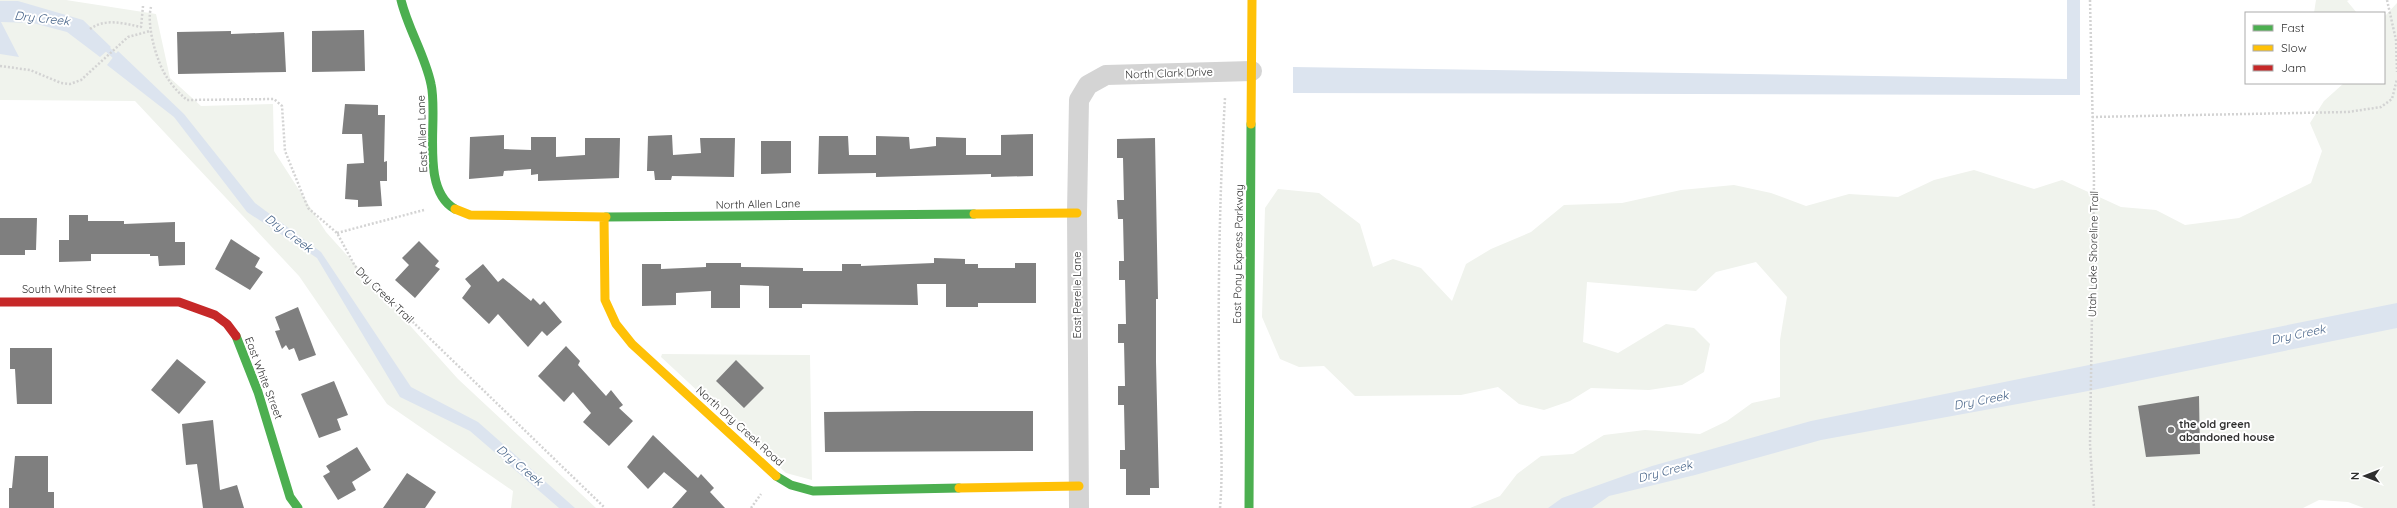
<svg xmlns="http://www.w3.org/2000/svg" width="2397" height="508" font-family="Quicksand,sans-serif">
<rect width="100%" height="100%" fill="#fff"/>
<path fill="#f0f3ed" d="M 0,0 L 66,0 L 156,14 L 170,78 L 201,106 L 273,104 L 274,151 L 326,232 L 458,379 L 596,508 L 511,508 L 513,491 L 387,404 L 299,276 L 135,101 L 0,100 Z
M 2316,0 L 2349,0 L 2347,1 L 2357,13 L 2314,13 Z
M 2397,3 L 2397,508 L 2364,508 L 2348,502 L 2319,500 L 2303,508 L 1470,508 L 1500,496 L 1517,474 L 1541,456 L 1573,454 L 1604,435 L 1645,430 L 1700,434 L 1727,421 L 1752,403 L 1780,397 L 1780,340 L 1787,297 L 1756,262 L 1716,272 L 1696,291 L 1587,282 L 1583,342 L 1618,353 L 1666,324 L 1694,328 L 1710,344 L 1704,372 L 1682,385 L 1649,390 L 1591,388 L 1570,401 L 1544,410 L 1519,404 L 1498,387 L 1461,395 L 1355,396 L 1324,366 L 1299,367 L 1280,359 L 1262,317 L 1265,208 L 1278,189 L 1319,193 L 1360,224 L 1373,267 L 1393,259 L 1421,268 L 1452,301 L 1466,264 L 1491,249 L 1531,232 L 1564,205 L 1622,203 L 1681,190 L 1734,185 L 1771,193 L 1806,206 L 1849,194 L 1898,197 L 1934,180 L 1974,170 L 2034,189 L 2062,180 L 2121,207 L 2156,210 L 2185,225 L 2239,218 L 2311,183 L 2322,151 L 2310,123 L 2324,101 L 2344,83 L 2384,83 L 2384,17 Z
M 662,354 L 810,355 L 812,480 L 786,473 L 661,357 Z"/>
<path fill="#dce4ef" d="M 2067,0 L 2080,0 L 2080,95 L 1293,93 L 1293,67 L 2067,79 Z
M 0,1 L 18,1 L 83,20 L 111,47 L 100,57 L 67,32 L 33,23 L 1,22 L 19,57 L 0,54 Z
M 118,51 L 184,114 L 255,203 L 321,252 L 411,387 L 478,422 L 575,508 L 559,508 L 470,431 L 400,397 L 317,258 L 247,212 L 174,117 L 107,65 Z
M 2397,303 L 2397,328 L 2083,392 L 1821,440 L 1695,475 L 1609,496 L 1592,508 L 1548,508 L 1562,498 L 1652,466 L 1811,421 Z"/>
<g fill="none" stroke-linecap="round" stroke-linejoin="round">
<path stroke="#dce4ef" stroke-width="5.5" d="M 103,45 L 120,61"/>
</g>
<path fill="#7f7f7f" d="M 364,30 L 365,71 L 312,72 L 312,31 Z
M 231,31 L 231,34 L 284,32 L 286,72 L 178,74 L 177,32 Z
M 345,104 L 378,105 L 378,115 L 385,115 L 384,162 L 387,161 L 387,181 L 380,181 L 382,206 L 358,207 L 358,200 L 345,199 L 347,164 L 364,163 L 362,134 L 342,134 Z
M 1033,134 L 1033,176 L 991,177 L 991,174 L 876,177 L 876,173 L 818,174 L 819,136 L 848,136 L 849,155 L 876,155 L 876,136 L 909,137 L 910,149 L 936,146 L 936,137 L 966,138 L 966,155 L 1001,155 L 1001,135 Z
M 504,135 L 504,149 L 531,150 L 531,137 L 556,137 L 556,157 L 585,155 L 585,138 L 620,138 L 619,178 L 538,181 L 538,174 L 531,175 L 531,169 L 504,171 L 503,176 L 469,179 L 470,137 Z
M 672,135 L 673,155 L 701,153 L 700,138 L 735,138 L 734,177 L 672,176 L 671,180 L 655,180 L 654,171 L 647,171 L 648,136 Z
M 1155,138 L 1158,299 L 1156,299 L 1156,362 L 1159,488 L 1150,488 L 1150,495 L 1126,495 L 1126,469 L 1120,469 L 1120,450 L 1125,450 L 1124,405 L 1118,405 L 1118,386 L 1125,386 L 1124,343 L 1118,343 L 1118,324 L 1126,324 L 1125,280 L 1119,280 L 1119,261 L 1124,261 L 1123,219 L 1118,219 L 1117,200 L 1124,200 L 1123,158 L 1117,158 L 1117,139 Z
M 761,141 L 791,141 L 791,173 L 761,174 Z
M 69,215 L 88,215 L 88,221 L 124,221 L 124,224 L 175,222 L 175,242 L 185,242 L 185,265 L 159,266 L 158,256 L 150,256 L 150,254 L 91,254 L 91,261 L 59,262 L 59,240 L 69,240 Z
M 0,218 L 37,218 L 36,250 L 25,250 L 25,255 L 0,255 Z
M 231,239 L 260,258 L 255,267 L 263,272 L 250,290 L 215,269 Z
M 419,241 L 439,261 L 435,266 L 440,269 L 415,298 L 395,280 L 409,265 L 402,258 Z
M 934,258 L 965,259 L 965,264 L 978,264 L 978,268 L 1015,268 L 1015,263 L 1036,263 L 1036,303 L 978,303 L 978,307 L 946,307 L 946,284 L 917,284 L 918,305 L 802,304 L 802,308 L 769,308 L 769,286 L 740,285 L 740,308 L 711,308 L 711,291 L 676,293 L 676,305 L 642,306 L 642,264 L 661,264 L 661,269 L 706,267 L 706,263 L 741,263 L 741,267 L 803,268 L 803,271 L 842,271 L 842,264 L 861,264 L 861,266 L 934,263 Z
M 483,264 L 498,282 L 503,278 L 531,301 L 533,298 L 540,305 L 544,301 L 562,322 L 547,336 L 542,331 L 528,347 L 498,314 L 489,324 L 462,298 L 471,286 L 465,279 Z
M 298,307 L 316,355 L 299,361 L 294,348 L 289,350 L 286,345 L 282,349 L 275,331 L 280,330 L 275,317 Z
M 566,346 L 580,361 L 578,365 L 606,396 L 611,390 L 623,405 L 619,408 L 633,421 L 609,446 L 583,422 L 591,413 L 573,392 L 564,402 L 538,376 Z
M 10,348 L 52,348 L 52,404 L 17,404 L 15,369 L 10,369 Z
M 177,359 L 206,382 L 179,414 L 151,390 Z
M 736,360 L 764,388 L 744,408 L 716,381 Z
M 334,381 L 348,415 L 337,419 L 341,430 L 319,438 L 301,394 Z
M 2199,396 L 2200,454 L 2146,457 L 2138,406 Z
M 917,411 L 1033,411 L 1033,451 L 825,452 L 824,412 Z
M 213,420 L 220,490 L 237,485 L 244,508 L 203,508 L 197,464 L 186,465 L 182,424 Z
M 653,435 L 698,478 L 701,474 L 714,488 L 710,492 L 725,508 L 672,508 L 687,491 L 664,472 L 648,489 L 627,467 Z
M 357,447 L 371,470 L 352,482 L 356,490 L 338,500 L 323,476 L 330,472 L 326,466 Z
M 15,456 L 48,456 L 48,492 L 54,492 L 54,508 L 9,508 L 9,488 L 12,488 Z
M 407,473 L 436,492 L 425,508 L 383,508 Z"/>
<g fill="none" stroke-linecap="round" stroke-linejoin="round">
<path stroke="#d3d3d3" stroke-width="2.5" stroke-dasharray="2 2" stroke-linecap="butt" d="M 2090,0 L 2094,180 L 2090,444 L 2094,508
M 2387,0 L 2396,40 L 2397,72
M 151,7 C 146,25 157,64 168,79 C 173,87 180,94 187,100 L 274,99 L 282,106 L 285,151 L 308,208 L 337,233 L 355,266 L 605,508
M 90,29 C 106,18 122,23 141,27 L 143,6
M 0,66 L 30,70 L 61,83 L 70,84 L 81,80 L 128,37 L 150,31
M 2092,117 L 2348,112 L 2381,107 L 2392,99 L 2397,79
M 337,233 L 424,210
M 751,508 L 761,494
M 1220,508 C 1224,460 1219,414 1219,365 C 1218,276 1220,187 1225,98"/>
<path stroke="#d4d4d4" stroke-width="20" d="M 1079,508 L 1077,213 L 1079,100 L 1088,85 L 1106,75 L 1252,71"/>
<path stroke="#4caf50" stroke-width="9" d="M 401,0 C 408,29 425,55 431,84 C 439,118 419,189 455,209
M 606,217 L 974,214
M 236,336 L 258,392 L 290,497 L 298,508
M 776,476 L 791,485 L 813,491 L 959,488
M 1249,508 L 1251,124"/>
<path stroke="#ffc107" stroke-width="9" d="M 1251,124 L 1252,0
M 455,209 L 470,215 L 606,217
M 974,214 L 1077,213
M 604,217 L 605,300 L 616,324 L 632,344 L 776,476
M 959,488 L 1079,486"/>
<path stroke="#c62828" stroke-width="9" d="M 0,302 L 179,302 L 215,315 L 227,324 L 236,336"/>
</g>
<circle fill="#787878" stroke="#fff" stroke-width="1.5" cx="2171" cy="430" r="4"/>
<g text-anchor="middle" dominant-baseline="central" stroke-width="4" stroke-linejoin="round" paint-order="stroke">
<g font-size="11" fill="#2f2f2f" stroke="#fff">
<text transform="translate(1169 73) rotate(-2)">North Clark Drive</text>
<text transform="translate(422 134) rotate(-92)">East Allen Lane</text>
<text transform="translate(758 204) rotate(-1)">North Allen Lane</text>
<text transform="translate(1238 254) rotate(-89)">East Pony Express Parkway</text>
<text transform="translate(2093 254) rotate(-89)">Utah Lake Shoreline Trail</text>
<text x="69" y="289">South White Street</text>
<text transform="translate(385 295) rotate(44)">Dry Creek Trail</text>
<text transform="translate(1077 295) rotate(-90)">East Perelle Lane</text>
<text transform="translate(264 378) rotate(69)">East White Street</text>
<text transform="translate(740 426) rotate(42)">North Dry Creek Road</text>
</g>
<g font-size="11" font-weight="bold" fill="#2f2f2f" stroke="#fff" text-anchor="start">
<text x="2179" y="424">the old green<tspan x="2179" dy="13">abandoned house</tspan></text>
</g>
<g font-size="12" font-style="italic" fill="#466388" stroke="#fff">
<text transform="translate(42 18) rotate(6)">Dry Creek</text>
<text transform="translate(289 233) rotate(36)">Dry Creek</text>
<text transform="translate(2298 334) rotate(-12)">Dry Creek</text>
<text transform="translate(1981 400) rotate(-11)">Dry Creek</text>
<text transform="translate(520 465) rotate(40)">Dry Creek</text>
<text transform="translate(1665 471) rotate(-15)">Dry Creek</text>
</g>
</g>
<rect x="2245" y="12" width="140" height="72" fill="#ffffff" stroke="#acacac"/>
<rect x="2253" y="25" width="20" height="6" fill="#4caf50" stroke="#acacac"/>
<text x="2281" y="32" font-size="12" fill="#2f2f2f">Fast</text>
<rect x="2253" y="45" width="20" height="6" fill="#ffc107" stroke="#acacac"/>
<text x="2281" y="52" font-size="12" fill="#2f2f2f">Slow</text>
<rect x="2253" y="65" width="20" height="6" fill="#c62828" stroke="#acacac"/>
<text x="2281" y="72" font-size="12" fill="#2f2f2f">Jam</text>
<g transform="translate(2365 476) rotate(270)" stroke="#ffffff" stroke-width="3" paint-order="stroke">
<path d="M0-3L7 15L0 10L-7 15Z" fill="#2f2f2f"/>
<text y="-6" font-size="11" font-weight="bold" text-anchor="middle" fill="#2f2f2f">N</text>
</g>
</svg>
